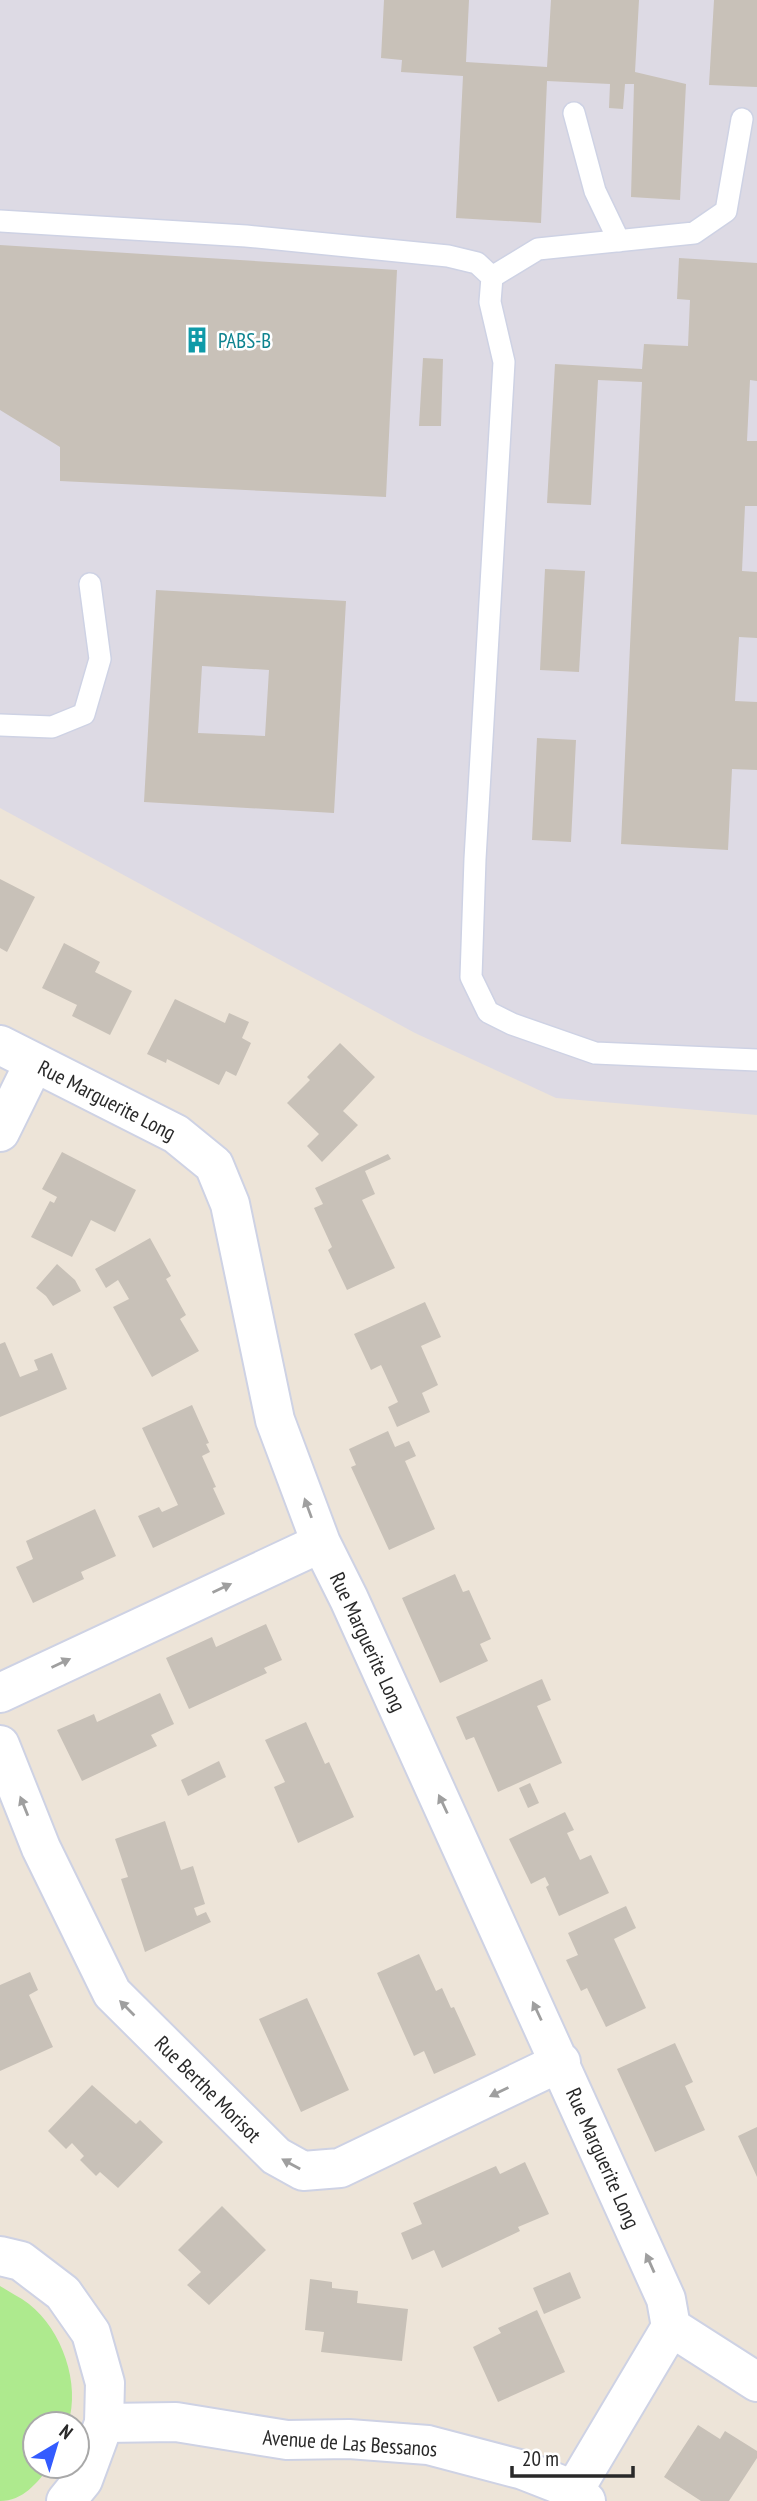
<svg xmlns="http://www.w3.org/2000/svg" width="757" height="2501" font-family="'PT Sans Narrow',sans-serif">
<rect width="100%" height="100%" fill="#ede4d8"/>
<path fill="#dddae4" d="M 0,0 L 757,0 L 757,1115 L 556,1098 L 415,1033 L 0,808 Z"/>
<path fill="#aeea8e" d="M 0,2286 C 9,2292 20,2297 29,2304 C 62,2330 81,2384 68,2424 L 35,2424 L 35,2466 L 50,2466 C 37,2483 23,2501 0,2501 Z"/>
<path fill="#c8c1b8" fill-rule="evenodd" d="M 384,0 L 469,0 L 466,62 L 547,67 L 551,0 L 639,0 L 635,72 L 686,84 L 680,200 L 631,197 L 634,84 L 625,84 L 623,109 L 609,108 L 610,84 L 547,81 L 541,223 L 456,218 L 463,76 L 401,72 L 402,60 L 381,58 Z
M 714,0 L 757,0 L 757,87 L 709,85 Z
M 0,245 L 397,270 L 386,497 L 60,481 L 60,447 L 0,410 Z
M 679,258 L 757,263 L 757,381 L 750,380 L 747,441 L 757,441 L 757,506 L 745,506 L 742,571 L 757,572 L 757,638 L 739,637 L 735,701 L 757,702 L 757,770 L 732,769 L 728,850 L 621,844 L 642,382 L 598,380 L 591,505 L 547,503 L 555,364 L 642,369 L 644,344 L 688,346 L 690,300 L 677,299 Z
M 423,358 L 443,359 L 441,426 L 419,426 Z
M 545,569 L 585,571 L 579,672 L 540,670 Z
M 156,590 L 346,601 L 334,813 L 144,802 ZM 202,666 L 269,670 L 265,736 L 198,733 Z
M 537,738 L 576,740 L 571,842 L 532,840 Z
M 0,879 L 35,897 L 7,952 L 0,948 Z
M 64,943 L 100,962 L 95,972 L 132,991 L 110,1035 L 72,1016 L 77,1005 L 42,988 Z
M 175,999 L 225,1023 L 229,1013 L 249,1022 L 242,1038 L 251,1043 L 236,1076 L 226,1071 L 219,1085 L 167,1059 L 166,1063 L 147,1054 Z
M 340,1043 L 375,1077 L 343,1111 L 358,1125 L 322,1162 L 307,1146 L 319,1134 L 287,1103 L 310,1080 L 307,1077 Z
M 62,1152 L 136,1190 L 115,1232 L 91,1220 L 72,1257 L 31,1237 L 50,1201 L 54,1203 L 57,1197 L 42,1189 Z
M 388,1154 L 391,1159 L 365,1171 L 375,1194 L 362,1200 L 395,1268 L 347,1290 L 328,1250 L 332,1247 L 314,1208 L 323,1204 L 315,1188 Z
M 150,1238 L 171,1276 L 166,1279 L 186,1315 L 180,1319 L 199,1351 L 152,1377 L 113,1307 L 129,1299 L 118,1280 L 106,1288 L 95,1269 Z
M 57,1264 L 75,1280 L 81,1291 L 53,1306 L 46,1296 L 36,1288 Z
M 425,1302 L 441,1337 L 421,1346 L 438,1385 L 422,1393 L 430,1412 L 397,1427 L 388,1407 L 398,1402 L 381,1365 L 371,1370 L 354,1334 Z
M 5,1342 L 20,1377 L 38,1370 L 34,1360 L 52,1353 L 67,1389 L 0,1417 L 0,1344 Z
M 192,1405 L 209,1443 L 206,1444 L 210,1452 L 202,1456 L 216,1487 L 213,1488 L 225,1514 L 153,1548 L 138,1516 L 159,1507 L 162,1512 L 178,1505 L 142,1428 Z
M 388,1431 L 395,1447 L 409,1441 L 416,1456 L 405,1461 L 435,1529 L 389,1550 L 351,1467 L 356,1465 L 349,1449 Z
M 95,1509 L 116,1556 L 81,1572 L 84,1579 L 33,1603 L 16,1567 L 33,1559 L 26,1541 Z
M 455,1574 L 463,1592 L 469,1590 L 491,1639 L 480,1644 L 488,1661 L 440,1683 L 402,1598 Z
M 266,1624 L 282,1660 L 264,1668 L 267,1673 L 189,1709 L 166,1658 L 212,1637 L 216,1647 Z
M 542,1679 L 551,1700 L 537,1706 L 562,1763 L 498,1792 L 474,1737 L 466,1740 L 456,1717 Z
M 160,1693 L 174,1724 L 151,1735 L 157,1746 L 82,1781 L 57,1730 L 94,1714 L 97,1722 Z
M 306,1722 L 325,1764 L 329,1762 L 354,1817 L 298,1843 L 274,1787 L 285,1782 L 265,1740 Z
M 219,1761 L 226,1777 L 188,1796 L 181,1780 Z
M 530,1783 L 539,1803 L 528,1808 L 519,1788 Z
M 565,1812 L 574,1830 L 567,1833 L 580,1860 L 591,1855 L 609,1893 L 559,1916 L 546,1887 L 549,1885 L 545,1877 L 531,1884 L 509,1839 Z
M 165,1821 L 181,1870 L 193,1866 L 205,1904 L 194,1908 L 197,1916 L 206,1912 L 211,1922 L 145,1952 L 121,1879 L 128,1877 L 115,1839 Z
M 626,1906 L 636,1928 L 614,1939 L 646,2008 L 606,2027 L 587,1988 L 581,1991 L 566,1960 L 578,1955 L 568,1933 Z
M 419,1954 L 436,1991 L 442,1988 L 451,2008 L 454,2007 L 476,2055 L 434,2074 L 424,2051 L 414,2056 L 377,1973 Z
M 30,1972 L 38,1990 L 29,1995 L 53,2047 L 0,2071 L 0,1985 Z
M 307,1998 L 349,2090 L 301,2112 L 259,2019 Z
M 675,2043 L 693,2082 L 685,2086 L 705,2130 L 655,2152 L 617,2069 Z
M 92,2085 L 136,2124 L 140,2120 L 163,2142 L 118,2188 L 100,2172 L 96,2176 L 80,2160 L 84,2156 L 72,2143 L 66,2149 L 48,2131 Z
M 757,2127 L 757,2177 L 738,2136 Z
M 525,2162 L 549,2214 L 518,2227 L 520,2231 L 442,2268 L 434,2250 L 412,2260 L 401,2233 L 422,2224 L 413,2203 L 496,2166 L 500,2174 Z
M 222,2206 L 266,2250 L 209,2305 L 187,2285 L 201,2272 L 178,2250 Z
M 570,2272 L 581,2298 L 544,2314 L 533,2288 Z
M 310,2279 L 332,2282 L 332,2288 L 358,2291 L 357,2303 L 408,2309 L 402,2361 L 321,2352 L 324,2332 L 305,2330 Z
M 537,2310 L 565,2372 L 498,2402 L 473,2347 L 501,2333 L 498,2328 Z
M 698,2425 L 720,2439 L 725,2431 L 757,2451 L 757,2458 L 729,2501 L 701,2501 L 664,2477 Z"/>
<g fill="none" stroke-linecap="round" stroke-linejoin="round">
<g stroke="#ced2e4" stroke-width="24">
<path id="lane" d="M 574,113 L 595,191 L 619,241
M 0,221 L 246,236 L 448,256 L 477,263 L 492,277 L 490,302 L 504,362 L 475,859 L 471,977 L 488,1012 L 512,1024 L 595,1053 L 757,1060
M 492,277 L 538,249 L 694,233 L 726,211 L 742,119
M 0,725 L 52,727 L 84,714 L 100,659 L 90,584"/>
</g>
<g stroke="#ced2e4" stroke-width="42">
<path id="street" d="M 0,1045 L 176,1134 L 214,1165 L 230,1204 L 275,1420 L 321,1543 L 349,1599 L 666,2299 L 671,2327
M 0,1132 L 34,1063
M 0,1693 L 321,1543
M 0,1745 L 41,1848 L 112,1993 L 276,2156 L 303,2171 L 340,2168 L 561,2062
M 671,2327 L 757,2382
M 104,2423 L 176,2422 L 287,2440 L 349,2439 L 428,2445 L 523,2470 L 574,2490 L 586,2501
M 570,2501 L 574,2490 L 671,2327"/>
</g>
<g stroke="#ced2e4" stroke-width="42">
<path id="secondary" d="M 0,2256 L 21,2261 L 63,2293 L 91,2333 L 105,2383 L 104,2423 L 83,2480 L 66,2501"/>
</g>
<use href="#lane" stroke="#fff" stroke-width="21"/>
<use href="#street" stroke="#fff" stroke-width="38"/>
<use href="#secondary" stroke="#fff" stroke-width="38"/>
</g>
<defs><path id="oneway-solid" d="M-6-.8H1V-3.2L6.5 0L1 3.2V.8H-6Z" transform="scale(1.75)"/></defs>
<g fill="#9f9f9f">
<use href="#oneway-solid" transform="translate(308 1508) rotate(-110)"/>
<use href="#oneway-solid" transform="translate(222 1588) rotate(-25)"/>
<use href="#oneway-solid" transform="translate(61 1663) rotate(-25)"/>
<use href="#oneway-solid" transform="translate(443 1804) rotate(-115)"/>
<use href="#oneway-solid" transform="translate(24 1806) rotate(-112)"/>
<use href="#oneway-solid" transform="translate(127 2008) rotate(-135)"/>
<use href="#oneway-solid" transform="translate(537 2011) rotate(-115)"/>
<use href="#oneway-solid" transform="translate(499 2092) rotate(154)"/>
<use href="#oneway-solid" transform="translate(291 2164) rotate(-151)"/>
<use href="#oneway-solid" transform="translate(650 2263) rotate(-114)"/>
</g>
<defs>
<g id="building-bare" transform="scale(2.1)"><path d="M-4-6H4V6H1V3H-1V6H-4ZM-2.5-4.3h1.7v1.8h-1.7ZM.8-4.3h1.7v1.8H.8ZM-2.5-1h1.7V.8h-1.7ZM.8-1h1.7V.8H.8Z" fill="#0f9aa8" stroke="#fff" stroke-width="2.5" paint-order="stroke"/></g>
</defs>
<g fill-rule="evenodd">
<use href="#building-bare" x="197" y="340"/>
</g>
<g text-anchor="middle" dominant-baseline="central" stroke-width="5" stroke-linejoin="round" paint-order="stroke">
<g font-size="21" fill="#0d838f" stroke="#fff" text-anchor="start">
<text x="218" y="340">PABS-B</text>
</g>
<g font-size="21" fill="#292929" stroke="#fff">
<text transform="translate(107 1100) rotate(27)">Rue Marguerite Long</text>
<text transform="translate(368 1642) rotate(65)">Rue Marguerite Long</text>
<text transform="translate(208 2089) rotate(45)">Rue Berthe Morisot</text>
<text transform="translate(603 2158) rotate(66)">Rue Marguerite Long</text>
<text transform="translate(350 2443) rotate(4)">Avenue de Las Bessanos</text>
</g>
</g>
<g transform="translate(56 2445) rotate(38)"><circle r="33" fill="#ffffff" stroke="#a9a9a9" stroke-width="2"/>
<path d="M0-5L12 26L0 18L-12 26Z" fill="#335bff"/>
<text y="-10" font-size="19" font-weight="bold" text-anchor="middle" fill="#292929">N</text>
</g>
<path d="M512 2466v10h121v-10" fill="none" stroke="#292929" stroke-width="3.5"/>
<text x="522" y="2466" font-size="21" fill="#292929" stroke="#ffffff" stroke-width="5" paint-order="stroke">20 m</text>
</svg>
